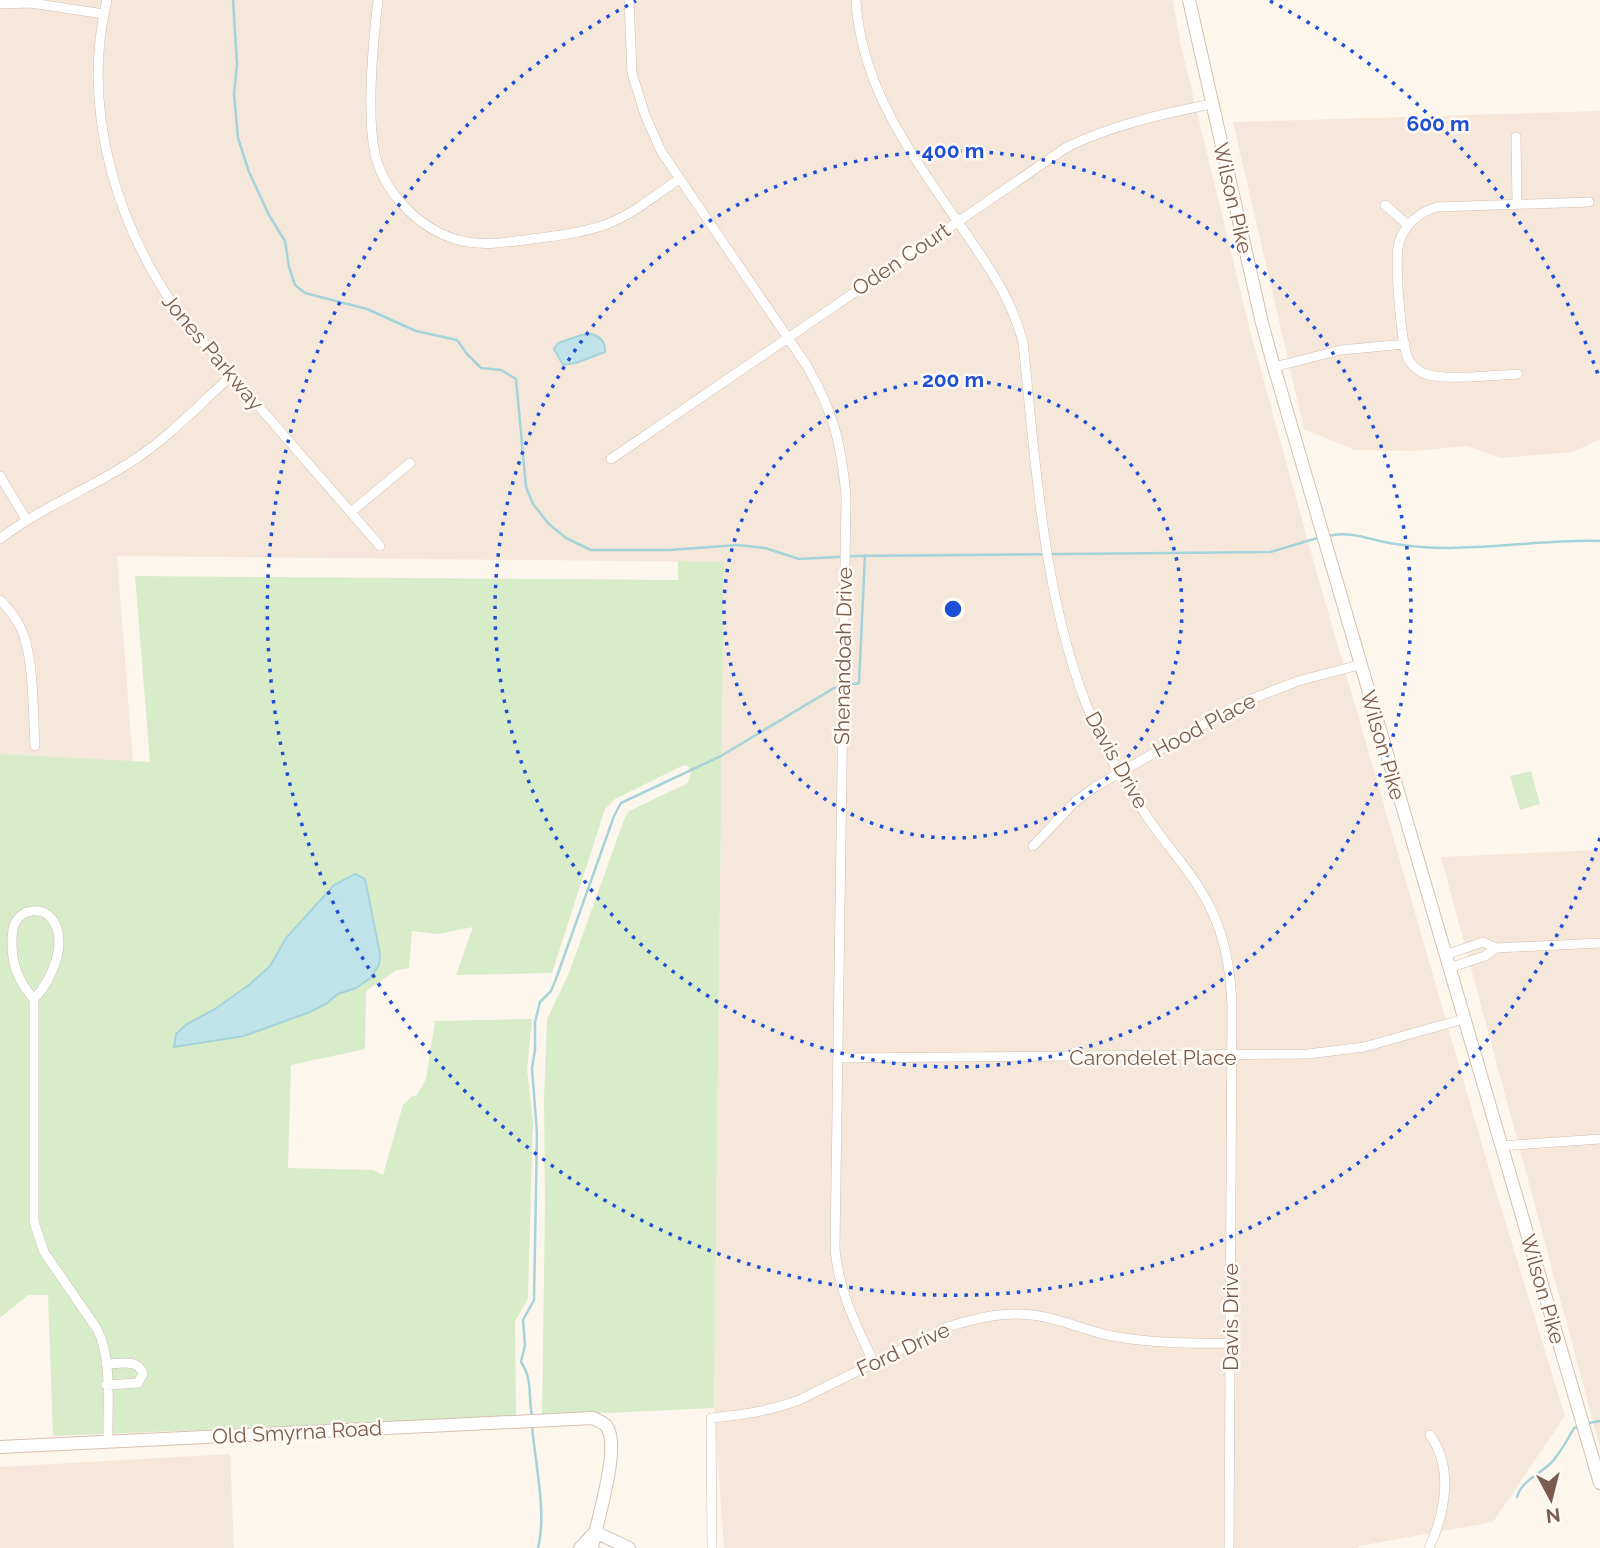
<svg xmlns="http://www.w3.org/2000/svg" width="1600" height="1548" font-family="Raleway,sans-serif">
<rect width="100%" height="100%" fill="#fdf6ec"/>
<path fill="#f5e8da" d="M 0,0 L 1173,0 L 1181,46 L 1250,330 L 1312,556 L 1487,1162 L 1565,1416 L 1493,1522 L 1359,1546 L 1358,1548 L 724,1548 L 714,1408 L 724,562 L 117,556 L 133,762 L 0,754 Z
M 1600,111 L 1600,439 L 1573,452 L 1501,458 L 1467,446 L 1413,451 L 1355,450 L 1304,429 L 1233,122 Z
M 1600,850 L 1600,1447 L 1441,857 Z
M 230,1454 L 234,1548 L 0,1548 L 0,1467 Z"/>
<path fill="#d8ecc9" d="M 678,561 L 724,562 L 714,1408 L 542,1416 L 545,1203 L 544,1098 L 547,1019 L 569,973 L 625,817 L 629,811 L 688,783 L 691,772 L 688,766 L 684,765 L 615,799 L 605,809 L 552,973 L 456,975 L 473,927 L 438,934 L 412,931 L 409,968 L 395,971 L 366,991 L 365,1049 L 291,1065 L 288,1168 L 373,1170 L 383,1175 L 403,1105 L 411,1097 L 417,1095 L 426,1079 L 435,1021 L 532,1019 L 527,1069 L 533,1122 L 528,1298 L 515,1322 L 516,1417 L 53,1436 L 48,1295 L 28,1295 L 0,1318 L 0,754 L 150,762 L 135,576 L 678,580 Z
M 1531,771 L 1540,804 L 1520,810 L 1510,776 Z"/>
<path fill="#bfe3e8" stroke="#a5d3da" stroke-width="2" d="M 592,334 C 601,337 606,342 605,352 L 576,363 L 563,365 L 554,349 L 558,343 L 581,335 Z
M 355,874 L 365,879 L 380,954 L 379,965 L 369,979 L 356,988 L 338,994 L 326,1004 L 310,1012 L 244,1036 L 174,1047 L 176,1034 L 187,1024 L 215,1009 L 249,985 L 270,966 L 286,938 L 334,885 Z"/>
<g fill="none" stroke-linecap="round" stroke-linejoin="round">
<path stroke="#a5d3da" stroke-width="2.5" d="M 233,0 L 237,64 L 234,94 L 238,138 L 249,172 L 269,215 L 285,241 L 289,267 L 295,285 L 305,293 L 367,309 L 416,331 L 457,340 L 467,354 L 481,368 L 501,370 L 516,379 L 526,487 L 533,504 L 549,524 L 566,538 L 591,550 L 669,550 L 738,545 L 765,548 L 799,559 L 856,556 L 1270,552 L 1321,537
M 1328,536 C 1350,530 1373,541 1396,544 C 1463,555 1532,539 1600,541
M 532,1416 C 528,1395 533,1380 521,1362 L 525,1345 L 523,1320 L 534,1300 L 537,1133 L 532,1068 L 535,1050 L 535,1022 L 540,1002 L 551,991 L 556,979 L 614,816 L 621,803 L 721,756 L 834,688 L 859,683 L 865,555
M 1589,1423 L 1600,1421
M 532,1426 C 535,1463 547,1512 538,1548
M 1517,1497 C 1522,1478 1547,1472 1556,1457 C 1563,1448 1568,1439 1574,1428 L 1578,1427"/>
<g stroke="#d1beb0" stroke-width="10">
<path id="street" d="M 107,0 C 80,111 118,230 183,319 L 380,546
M 378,0 C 373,43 366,112 375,154 C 384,192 417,227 455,239 C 482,248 513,241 540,238 C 562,235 585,232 607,224 C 633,214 656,195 679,179
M 629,0 L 632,73 L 645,115 L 661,151 L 807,366 C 834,413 841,443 846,496 L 835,1248 C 838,1290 856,1325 874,1363
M 856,0 C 861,93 919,164 969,238 C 993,273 1012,301 1023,342 C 1036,467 1043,604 1093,721 C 1110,762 1134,799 1160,835 C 1178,858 1198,882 1211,909 C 1226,940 1231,973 1232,1007 L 1229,1548
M 0,4 L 31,3 L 104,14
M 1516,137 L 1517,204
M 1385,205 L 1408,225
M 1274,367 L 1341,350 L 1405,344
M 1518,374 C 1496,375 1438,382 1421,372 C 1415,368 1409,363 1407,356 C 1401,339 1394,259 1399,243 C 1404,225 1419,212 1437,207 L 1589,202
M 611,459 L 1067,147 C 1113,125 1161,114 1212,104
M 0,476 L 26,519
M 351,512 L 410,463
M 0,539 C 41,507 90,489 134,460 C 169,437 200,404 231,376
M 0,600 C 10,610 20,623 24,636 C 34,666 33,714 35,746
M 1033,846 L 1076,801 L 1095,787 L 1239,704 L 1298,681 L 1359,665
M 1496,948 L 1600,943
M 1445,955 L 1483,942 L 1496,948 L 1485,956 L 1449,968
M 34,999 C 51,981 69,942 52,919 C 42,906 22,909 15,923 C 12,929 12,937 12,944 C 12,965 20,984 34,999 L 34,1222 L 44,1252 L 97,1329 C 113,1359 107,1408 108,1442
M 837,1058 L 1308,1054 L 1364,1047 L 1464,1019
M 1500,1146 L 1600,1139
M 106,1364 C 120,1364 138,1358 143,1374 L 138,1383 L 106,1385
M 712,1548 L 711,1418 C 742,1415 770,1411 799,1400 L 945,1328 C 975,1318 1007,1310 1039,1316 C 1064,1320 1087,1331 1112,1336 C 1151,1343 1189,1344 1229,1343
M 1429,1548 C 1445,1513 1454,1468 1430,1435"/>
</g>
<g stroke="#d6c0b0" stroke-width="14">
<path id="secondary" d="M 1189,0 L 1262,323 L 1274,367 L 1600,1483
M 0,1447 L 593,1418 C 598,1421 604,1422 607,1427 C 621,1448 596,1523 592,1548
M 595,1532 L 629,1548
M 580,1548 L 595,1532"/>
</g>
<use href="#street" stroke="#fff" stroke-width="9"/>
<use href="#secondary" stroke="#fff" stroke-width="12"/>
</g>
<g fill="none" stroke="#1d4ed8" stroke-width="3.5" stroke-dasharray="3.5 7">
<circle cx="953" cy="609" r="229"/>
<circle cx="953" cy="609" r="458"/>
<path d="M1600 838A686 686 0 1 1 636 1M1270 1A686 686 0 0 1 1600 380"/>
</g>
<g text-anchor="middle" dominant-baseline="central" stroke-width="5" stroke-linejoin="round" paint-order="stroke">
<g font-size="21" fill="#7a5c4d" stroke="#fffaf3">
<text transform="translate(1233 198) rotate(77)">Wilson Pike</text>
<text transform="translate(901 259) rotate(-34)">Oden Court</text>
<text transform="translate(213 352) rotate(50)">Jones Parkway</text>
<text transform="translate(843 656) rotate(-89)">Shenandoah Drive</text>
<text transform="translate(1204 725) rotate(-28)">Hood Place</text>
<text transform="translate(1383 745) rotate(74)">Wilson Pike</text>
<text transform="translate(1117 760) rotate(61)">Davis Drive</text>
<text x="1153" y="1057">Carondelet Place</text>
<text transform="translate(1543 1289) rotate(74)">Wilson Pike</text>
<text transform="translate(1230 1317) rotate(-90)">Davis Drive</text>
<text transform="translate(903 1349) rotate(-25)">Ford Drive</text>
<text transform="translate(297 1432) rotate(-3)">Old Smyrna Road</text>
</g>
</g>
<circle cx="953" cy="609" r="10" fill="#1d4ed8" stroke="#fffaf3" stroke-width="3.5"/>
<g font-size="21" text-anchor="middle" font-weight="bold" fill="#1d4ed8" stroke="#fffaf3" stroke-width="5" stroke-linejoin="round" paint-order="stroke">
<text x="1438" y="131">600 m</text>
<text x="953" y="158">400 m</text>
<text x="953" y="387">200 m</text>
</g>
<g transform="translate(1551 1499) rotate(173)" stroke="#fffaf3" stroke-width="5" paint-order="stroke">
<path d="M0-5L12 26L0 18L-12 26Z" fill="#7a5c4d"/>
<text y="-10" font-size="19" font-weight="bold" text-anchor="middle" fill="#7a5c4d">N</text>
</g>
</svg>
